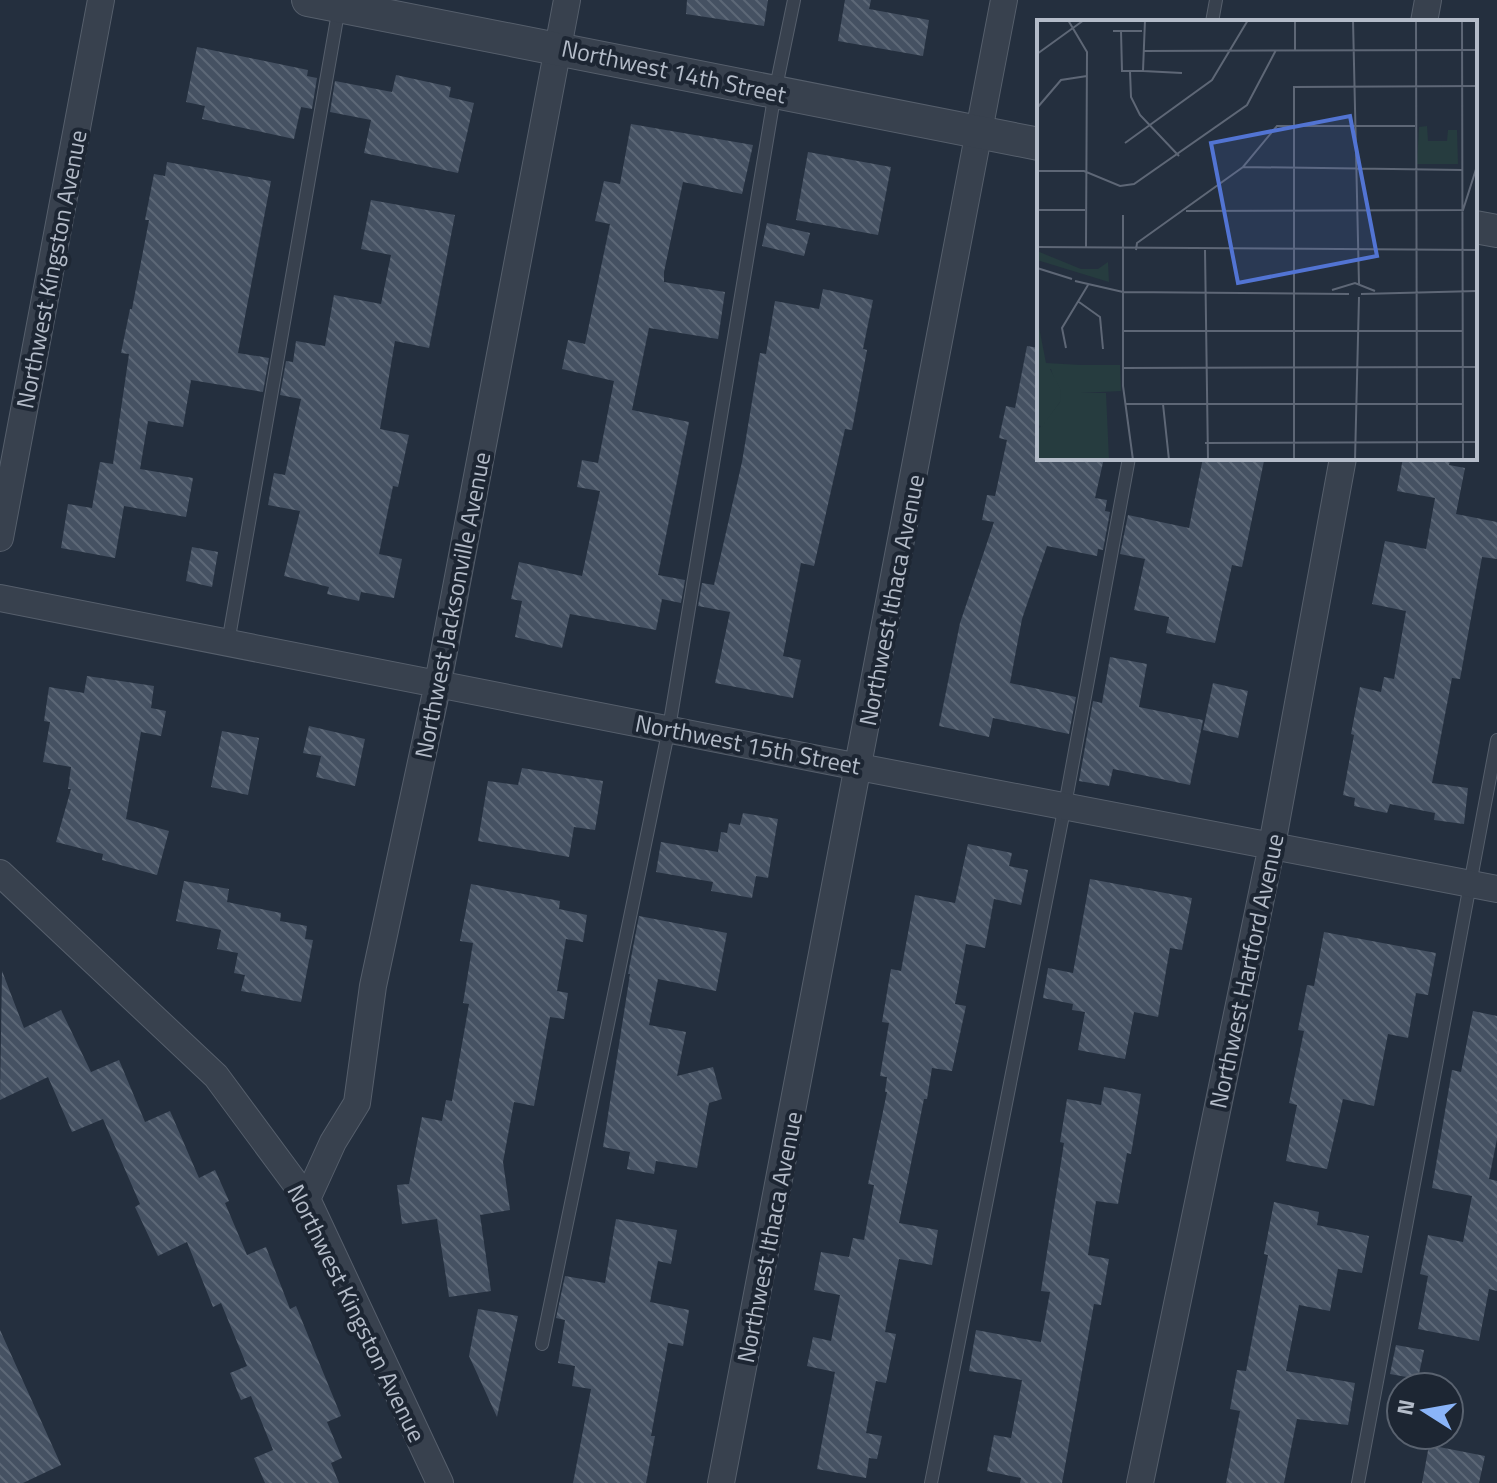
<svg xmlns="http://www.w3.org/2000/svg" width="1497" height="1483" font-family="'Titillium Web',sans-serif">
<defs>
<pattern id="building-back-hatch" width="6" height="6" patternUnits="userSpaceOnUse" patternTransform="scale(2)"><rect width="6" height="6" fill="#455162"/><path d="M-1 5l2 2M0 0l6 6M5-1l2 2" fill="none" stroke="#5d6877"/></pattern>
</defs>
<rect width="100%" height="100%" fill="#242f3e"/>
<path fill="url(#building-back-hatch)" d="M 687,0 L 768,0 L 764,26 L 686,14 Z
M 845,0 L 871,0 L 869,9 L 929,20 L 923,56 L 838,41 Z
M 197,47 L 308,70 L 307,76 L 317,78 L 312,109 L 301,107 L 294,139 L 202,119 L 205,106 L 186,102 Z
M 396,75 L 451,87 L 449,97 L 474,103 L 458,173 L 364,153 L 371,120 L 330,112 L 335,81 L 392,92 Z
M 631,124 L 753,145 L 742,194 L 683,182 L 664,272 L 664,282 L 725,292 L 718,339 L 649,328 L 632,410 L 689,422 L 658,575 L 685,580 L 681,603 L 662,599 L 656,630 L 570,614 L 562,648 L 515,637 L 522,601 L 511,599 L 519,562 L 582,576 L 600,491 L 577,487 L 582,460 L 598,463 L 614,381 L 562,369 L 568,340 L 585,344 L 610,224 L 595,221 L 604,181 L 620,184 Z
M 808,152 L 891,167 L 878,235 L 796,220 Z
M 167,162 L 271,181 L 238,353 L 269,358 L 263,392 L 191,380 L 183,427 L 148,421 L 140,469 L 193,478 L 186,517 L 124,506 L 115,558 L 61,548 L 68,504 L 92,508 L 100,462 L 113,464 L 129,354 L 121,353 L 130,309 L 132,309 L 149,220 L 145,220 L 154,174 L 165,176 Z
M 371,200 L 455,215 L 429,348 L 395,341 L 380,429 L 409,435 L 398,487 L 393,486 L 379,554 L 402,559 L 394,598 L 361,592 L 359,601 L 327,594 L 329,587 L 284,576 L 300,511 L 268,505 L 274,473 L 285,475 L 301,399 L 280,395 L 286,361 L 293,362 L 296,341 L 325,346 L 334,295 L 381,304 L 391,255 L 361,249 Z
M 767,223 L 810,233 L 804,256 L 762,246 Z
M 823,289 L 873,300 L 863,349 L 867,350 L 852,430 L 845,429 L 814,566 L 801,563 L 783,656 L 801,660 L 793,698 L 715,683 L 730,612 L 698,606 L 702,583 L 714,585 L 742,462 L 760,353 L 766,354 L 775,301 L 819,309 Z
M 1027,346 L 1039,348 L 1039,458 L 1104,458 L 1095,498 L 1107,500 L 1105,511 L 1110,512 L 1103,550 L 1098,549 L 1097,556 L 1047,546 L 1022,619 L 1010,683 L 1076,697 L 1069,734 L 993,718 L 989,737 L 939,726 L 960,623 L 994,522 L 982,520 L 987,495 L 995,496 L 1007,440 L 999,438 L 1006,406 L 1015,408 Z
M 1203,458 L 1248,458 L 1264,461 L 1242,567 L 1232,565 L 1215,643 L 1166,633 L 1169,617 L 1134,610 L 1145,559 L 1120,554 L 1128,515 L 1189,528 Z
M 1403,458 L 1451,458 L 1449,465 L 1465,468 L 1456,514 L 1497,522 L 1497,559 L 1482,557 L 1460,679 L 1452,678 L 1432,783 L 1468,788 L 1464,824 L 1434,820 L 1435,813 L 1390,804 L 1387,813 L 1354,806 L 1355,798 L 1343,795 L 1354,735 L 1351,734 L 1360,687 L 1381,692 L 1384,677 L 1394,679 L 1406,611 L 1372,604 L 1385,541 L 1426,549 L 1435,498 L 1397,491 Z
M 192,547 L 218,552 L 212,587 L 186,581 Z
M 1110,657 L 1147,664 L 1139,707 L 1203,720 L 1190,785 L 1113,769 L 1109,786 L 1079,781 L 1093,701 L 1102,703 Z
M 87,676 L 154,686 L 151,708 L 166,711 L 161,736 L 141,732 L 126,819 L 169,831 L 157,875 L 102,860 L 103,854 L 56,842 L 71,789 L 68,789 L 71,767 L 43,762 L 50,722 L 44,721 L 49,687 L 84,693 Z
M 1213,683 L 1248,691 L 1238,738 L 1203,730 Z
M 309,726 L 365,739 L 355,786 L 316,777 L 321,756 L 303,753 Z
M 222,731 L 259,738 L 248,795 L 211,787 Z
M 522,768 L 603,781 L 595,830 L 574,827 L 569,857 L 478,841 L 488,781 L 518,785 Z
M 743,813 L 778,819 L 768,878 L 756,876 L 752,898 L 711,891 L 713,882 L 656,872 L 661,842 L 718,852 L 721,832 L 727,833 L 729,823 L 740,825 Z
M 968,844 L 1012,853 L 1009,866 L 1028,870 L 1021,905 L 994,899 L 985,948 L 966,944 L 955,1004 L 966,1006 L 952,1071 L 932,1068 L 927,1099 L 924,1099 L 899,1223 L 938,1230 L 932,1265 L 899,1259 L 885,1332 L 896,1334 L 886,1383 L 876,1381 L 866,1433 L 882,1436 L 877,1459 L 869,1458 L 866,1478 L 817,1469 L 835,1372 L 807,1366 L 813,1337 L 831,1341 L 840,1295 L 814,1290 L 821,1252 L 849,1257 L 853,1238 L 864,1240 L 874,1185 L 868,1184 L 887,1092 L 885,1092 L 887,1077 L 880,1076 L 889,1023 L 882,1022 L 891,969 L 901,971 L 915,895 L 955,903 Z
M 1090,879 L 1192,898 L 1182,950 L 1170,948 L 1158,1017 L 1134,1012 L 1125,1059 L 1078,1050 L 1085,1012 L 1072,1010 L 1073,1004 L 1043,998 L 1048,968 L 1073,973 Z
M 184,881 L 229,889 L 227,902 L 281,913 L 280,921 L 307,926 L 305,939 L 313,940 L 301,1002 L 241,991 L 245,975 L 234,973 L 238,953 L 217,949 L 221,930 L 176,921 Z
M 471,884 L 560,901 L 559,909 L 587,915 L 583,942 L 566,939 L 557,991 L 568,993 L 564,1019 L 550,1017 L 534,1106 L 514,1102 L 503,1162 L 510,1210 L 480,1215 L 491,1291 L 449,1297 L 437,1219 L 402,1224 L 397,1185 L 409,1184 L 422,1117 L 442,1121 L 446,1100 L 452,1101 L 469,1004 L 463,1003 L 473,943 L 460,941 Z
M 639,916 L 727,933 L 716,991 L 658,979 L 649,1025 L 686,1032 L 677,1076 L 713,1067 L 722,1099 L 709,1103 L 697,1168 L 656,1161 L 654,1174 L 627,1169 L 630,1152 L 603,1147 L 630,974 L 628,974 Z
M 1324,932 L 1436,953 L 1428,995 L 1416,993 L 1408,1038 L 1388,1034 L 1374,1106 L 1343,1099 L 1327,1169 L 1286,1161 L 1297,1105 L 1289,1103 L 1304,1031 L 1298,1030 L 1307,985 L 1314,986 Z
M 2,971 L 24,1028 L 61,1010 L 91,1072 L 119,1060 L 145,1122 L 170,1111 L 199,1178 L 215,1170 L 229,1201 L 225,1203 L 247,1255 L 266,1247 L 290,1309 L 296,1306 L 341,1416 L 327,1422 L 342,1458 L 331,1463 L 339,1483 L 265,1483 L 254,1458 L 273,1450 L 251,1396 L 241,1400 L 230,1373 L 247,1366 L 221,1303 L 213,1307 L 187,1242 L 158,1256 L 135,1207 L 140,1204 L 103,1119 L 72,1132 L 48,1077 L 0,1100 Z
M 1473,1011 L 1497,1016 L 1497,1139 L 1489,1179 L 1497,1181 L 1497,1291 L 1489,1289 L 1479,1341 L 1418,1329 L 1428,1276 L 1420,1274 L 1428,1235 L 1463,1242 L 1472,1196 L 1432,1188 L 1452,1070 L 1461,1072 Z
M 1104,1087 L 1141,1094 L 1131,1154 L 1127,1153 L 1118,1204 L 1096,1201 L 1088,1255 L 1109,1259 L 1101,1305 L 1094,1304 L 1062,1483 L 1020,1483 L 1021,1478 L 987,1471 L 994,1435 L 1011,1438 L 1022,1380 L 969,1371 L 976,1330 L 1041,1342 L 1050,1292 L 1041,1291 L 1064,1143 L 1060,1142 L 1067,1099 L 1101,1105 Z
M 1274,1202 L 1319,1212 L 1317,1225 L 1369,1236 L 1362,1273 L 1338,1269 L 1330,1311 L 1299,1305 L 1286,1371 L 1355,1383 L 1348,1425 L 1297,1419 L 1284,1483 L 1226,1483 L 1240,1411 L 1230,1409 L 1237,1370 L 1246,1371 L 1268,1255 L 1264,1254 Z
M 616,1219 L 677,1230 L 671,1264 L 658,1261 L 650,1302 L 689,1310 L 683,1346 L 668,1343 L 651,1436 L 655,1436 L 646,1483 L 573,1483 L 591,1389 L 572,1386 L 575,1366 L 558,1363 L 565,1320 L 556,1318 L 565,1276 L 605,1283 Z
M 478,1309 L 518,1316 L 497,1417 L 469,1356 Z
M 0,1330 L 61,1465 L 23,1483 L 0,1483 Z
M 1396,1345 L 1424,1350 L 1418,1379 L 1390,1374 Z
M 1429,1445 L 1485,1456 L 1479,1483 L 1422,1483 Z"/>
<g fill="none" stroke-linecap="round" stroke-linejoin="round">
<g stroke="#565f6c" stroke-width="14">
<path id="service" d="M 1212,22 L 1216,0
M 228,643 L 339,7
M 542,1344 L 669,728 L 775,92 L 794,0
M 931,1483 L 1065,805 L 1129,458
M 1358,1483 L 1497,740"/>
</g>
<g stroke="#565f6c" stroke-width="28">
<path id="minor" d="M 1424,22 L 1428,0
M 0,538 L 101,0
M 0,598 L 859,767 L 1497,889
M 0,873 L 216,1076 L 307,1199 L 440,1483
M 307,1199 L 333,1142 L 357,1103 L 373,986 L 438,683 L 567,0
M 721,1483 L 1004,0
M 1140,1483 L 1272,845 L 1343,458"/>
</g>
<g stroke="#565f6c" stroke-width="34">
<path id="tertiary" d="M 308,0 L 1039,144
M 1475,227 L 1497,231"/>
</g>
<use href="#service" stroke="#38414e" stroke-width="12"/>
<use href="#minor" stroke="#38414e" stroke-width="26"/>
<use href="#tertiary" stroke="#38414e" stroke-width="32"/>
</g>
<g text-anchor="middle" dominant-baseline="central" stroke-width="8" stroke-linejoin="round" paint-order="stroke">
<g font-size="24" fill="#b4bcc9" stroke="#1d2633">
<text transform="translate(674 71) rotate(12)">Northwest 14th Street</text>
<text transform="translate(51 269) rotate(-79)">Northwest Kingston Avenue</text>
<text transform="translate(891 600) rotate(-79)">Northwest Ithaca Avenue</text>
<text transform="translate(452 605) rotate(-79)">Northwest Jacksonville Avenue</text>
<text transform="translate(748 744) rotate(11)">Northwest 15th Street</text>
<text transform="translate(1246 971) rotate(-78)">Northwest Hartford Avenue</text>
<text transform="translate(769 1237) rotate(-79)">Northwest Ithaca Avenue</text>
<text transform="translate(357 1313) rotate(64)">Northwest Kingston Avenue</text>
</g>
</g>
<g transform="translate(1037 20)">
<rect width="440" height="440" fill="#242f3e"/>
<path d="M 390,106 L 391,121 L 410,121 L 411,110 L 420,110 L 421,144 L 380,144 L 382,107 ZM 0,297 L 9,343 L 44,345 L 44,373 L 69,373 L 72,440 L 0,440 L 0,411 L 23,382 L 14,349 L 0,349 Z" fill="#263c3f"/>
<path d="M 0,231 L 44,249 L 61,249 L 71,242 L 72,262 L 0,240 ZM 44,345 L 83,345 L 84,371 L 44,373 ZM 0,349 L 13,349 L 24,370 L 23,382 L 5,407 L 0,404 Z" fill="#263c3f"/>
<path fill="none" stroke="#5e6776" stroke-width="2" d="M 31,0 L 50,32 L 49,227M 108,0 L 106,51 L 93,51 L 94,77 L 103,95 L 142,136M 316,0 L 322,264M 379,0 L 380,440M 425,0 L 426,440M 76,11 L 105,11M 84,11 L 85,51 L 93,51M 258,30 L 258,0M 106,31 L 440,30M 0,34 L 47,0M 106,51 L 145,53M 0,88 L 24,60 L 50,56M 88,123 L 175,60 L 211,0M 206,147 L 425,150M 0,151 L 47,151 L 83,166 L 97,164 L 210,85 L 239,30M 0,190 L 48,190M 149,191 L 426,190 L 440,146M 86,195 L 86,366 L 96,440M 0,227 L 440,230M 99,230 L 100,223 L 206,147 L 240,106 L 378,106M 168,230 L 171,440M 0,248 L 35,259M 38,261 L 86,272 L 312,274M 295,270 L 318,263 L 338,271M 324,274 L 440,271M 42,282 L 63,297 L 66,329M 86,311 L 426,311M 29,328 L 25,308 L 51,265M 86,348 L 440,347M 89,384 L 426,384M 126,384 L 132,440M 168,423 L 440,422M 257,440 L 257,67 L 440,66M 318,440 L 322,277"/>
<path fill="#5274d3" fill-opacity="0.15" stroke="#5274d3" stroke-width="4" d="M 313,96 L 340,236 L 201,263 L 174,123 Z"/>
<rect width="440" height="440" fill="none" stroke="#b4bcc9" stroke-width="4"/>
</g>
<g transform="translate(1425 1411) rotate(281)"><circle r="38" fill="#1d2633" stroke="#59626f" stroke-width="2"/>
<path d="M0-6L14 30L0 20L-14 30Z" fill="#8ab4f8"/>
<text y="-12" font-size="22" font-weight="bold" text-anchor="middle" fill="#b4bcc9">N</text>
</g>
</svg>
